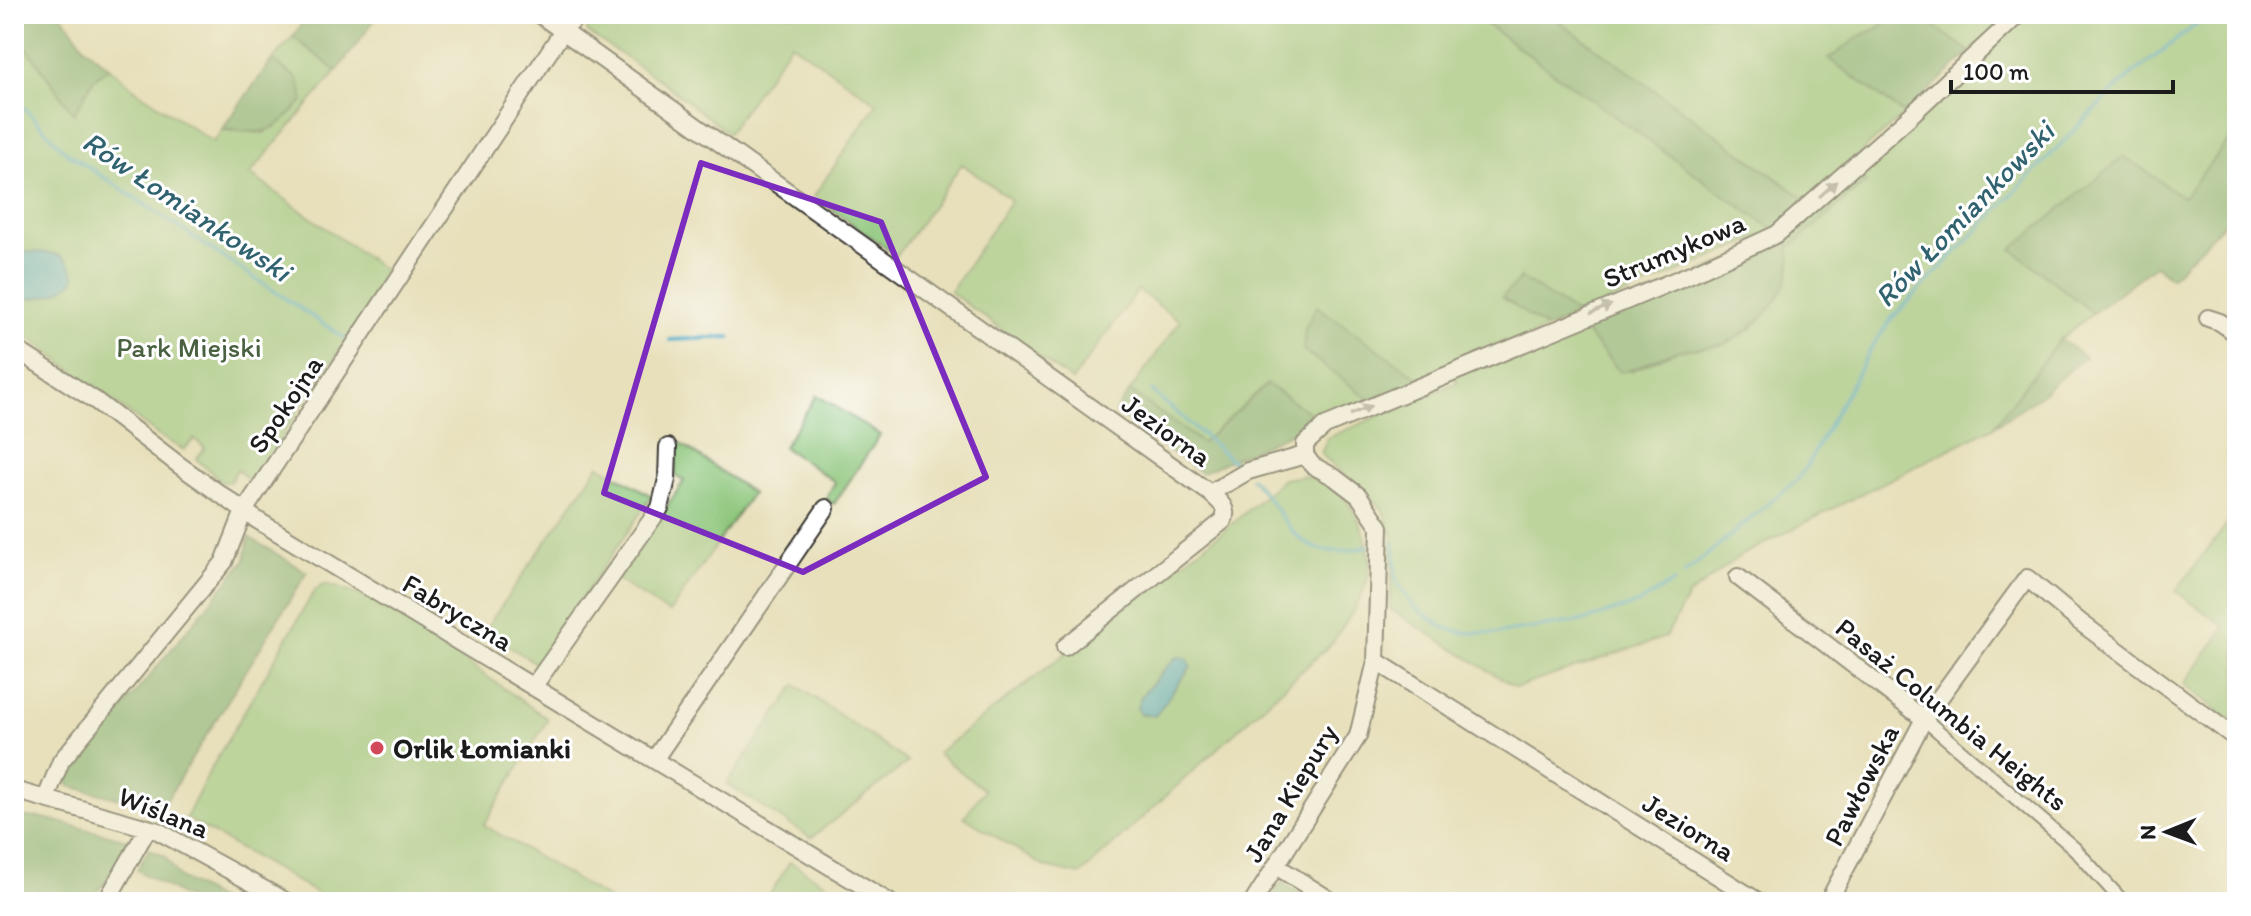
<svg xmlns="http://www.w3.org/2000/svg" width="2251" height="916" font-family="Itim,sans-serif">
<rect width="100%" height="100%" fill="#fff"/>
<filter id="ink" filterUnits="userSpaceOnUse"><feTurbulence type="fractalNoise" baseFrequency=".0125" numOctaves="2"/><feDisplacementMap in="SourceGraphic" scale="16" xChannelSelector="R" yChannelSelector="G"/><feConvolveMatrix kernelMatrix="1 2 1 2 8 2 1 2 1" color-interpolation-filters="sRGB"/></filter>
<filter id="wash" filterUnits="userSpaceOnUse"><feTurbulence type="fractalNoise" baseFrequency=".006" numOctaves="4" result="noise"/><feDisplacementMap in="SourceGraphic" scale="32" xChannelSelector="R" yChannelSelector="G"/><feGaussianBlur stdDeviation="1.8" result="paint"/><feColorMatrix in="noise" values="0 0 0 0 0 0 0 0 0 0 0 0 0 0 0 0 0 1.4 0 .05"/><feComposite in="paint" operator="in"/></filter>
<g filter="url(#wash)">
<rect width="100%" height="100%" fill="#e8e0bb"/>
<path fill="#8cc579" stroke="#54704a" stroke-width="2" d="M 593,14 L 1472,14 L 1775,231 L 1578,315 L 1521,278 L 1503,297 L 1547,329 L 1373,402 L 1320,420 L 1267,384 L 1202,443 L 1130,391 L 1180,321 L 1138,290 L 1072,381 L 950,292 L 1011,200 L 962,164 L 897,256 L 814,196 L 877,103 L 791,43 L 728,133 L 661,81 L 587,32 L 589,18 Z
M 1549,14 L 1896,14 L 1879,28 L 1860,36 L 1904,114 L 1808,201 Z
M 1917,14 L 2015,14 L 1970,52 Z
M 2025,14 L 2237,14 L 2237,130 L 2183,198 L 2013,249 L 2093,313 L 2060,339 L 1993,427 L 1740,556 L 1688,596 L 1666,637 L 1516,688 L 1390,609 L 1393,537 L 1382,508 L 1321,454 L 1327,438 L 1458,382 L 1453,376 L 1578,324 L 1631,371 L 1676,351 L 1726,344 L 1751,329 L 1787,281 L 1788,249 L 1865,182 L 1854,171 Z
M 14,30 L 73,113 L 94,79 L 109,67 L 136,90 L 213,142 L 222,130 L 265,133 L 297,79 L 272,60 L 293,37 L 337,71 L 250,174 L 390,274 L 251,483 L 237,469 L 230,482 L 222,482 L 196,459 L 205,448 L 194,439 L 184,450 L 159,436 L 14,326 Z
M 817,395 L 880,435 L 834,504 L 826,498 L 835,482 L 783,447 Z
M 678,441 L 752,493 L 669,613 L 617,580 L 684,481 L 675,476 Z
M 599,465 L 652,496 L 537,664 L 484,631 Z
M 1302,476 C 1310,478 1319,480 1326,484 C 1354,498 1375,545 1368,576 C 1363,600 1346,621 1333,642 L 1080,875 L 1045,867 L 964,817 L 984,790 L 937,753 L 1226,529 L 1283,479 Z
M 2237,511 L 2237,711 L 2230,720 L 2184,684 L 2225,627 L 2176,591 Z
M 325,584 L 378,601 L 548,719 L 484,825 L 613,902 L 332,902 L 186,818 L 209,772 L 315,590 Z
M 796,685 L 908,762 L 811,838 L 727,784 Z
M 790,862 L 833,888 L 824,902 L 765,902 Z"/>
<path fill="#71aa69" stroke="#466342" stroke-width="2" d="M 14,14 L 61,14 L 85,47 L 109,67 L 94,79 L 74,114 L 14,30 Z
M 308,14 L 379,14 L 337,71 L 293,37 Z
M 1472,14 L 1549,14 L 1808,201 L 1775,231 Z
M 1896,14 L 1917,14 L 1970,52 L 1904,114 L 1829,59 L 1860,36 L 1879,28 Z
M 272,60 L 298,79 L 304,100 C 270,136 269,134 222,129 Z
M 2237,130 L 2237,209 L 2171,278 L 2155,265 L 2093,313 L 2012,249 L 2124,156 L 2183,197 Z
M 1854,171 L 1866,182 L 1789,248 C 1799,284 1759,328 1728,342 C 1712,350 1690,346 1673,352 C 1655,358 1639,370 1620,372 L 1578,324 L 1780,239 Z
M 1521,278 L 1578,315 L 1547,329 L 1502,297 Z
M 1317,306 L 1423,381 L 1373,402 L 1303,350 L 1305,328 Z
M 2060,339 L 2085,357 L 2039,396 L 1993,427 Z
M 1267,384 L 1320,420 L 1201,473 L 1115,412 L 1130,391 L 1202,443 Z
M 249,537 L 307,572 L 161,809 L 69,786 L 67,776 L 245,560 Z
M 14,816 L 44,818 L 131,841 L 116,868 L 89,902 L 54,902 L 37,890 L 29,902 L 14,902 Z
M 149,849 L 165,856 L 179,877 L 223,902 L 193,902 L 137,870 Z
M 1281,882 L 1314,902 L 1269,902 Z"/>
<path fill="#43a8c3" stroke="#306270" stroke-width="2" d="M 26,252 C 49,252 69,250 75,278 C 63,296 35,300 14,299 L 14,253 Z
M 1182,657 L 1187,659 L 1191,666 L 1155,716 L 1140,714 L 1137,708 L 1141,696 L 1175,658 Z"/>
<g fill="none" stroke-linecap="round" stroke-linejoin="round">
<path stroke="#43a8c3" stroke-width="4" d="M 14,97 L 66,152 L 346,339
M 670,340 L 730,337
M 1152,391 L 1235,463
M 1251,478 C 1294,522 1293,567 1369,546
M 1392,543 L 1394,545 L 1396,580 L 1413,606 L 1444,628 L 1467,633 L 1500,633 L 1587,620 L 1639,603 L 1674,582
M 1684,574 L 1797,480 L 1807,465 L 1873,345 L 1892,318 L 2103,101 L 2129,77 L 2209,14"/>
</g>
</g>
<g filter="url(#ink)">
<g fill="none" stroke-linecap="round" stroke-linejoin="round">
<g stroke="#3b3934" stroke-width="16">
<path id="pedestrian" d="M 1924,719 L 2074,848 L 2123,902"/>
</g>
<g stroke="#3b3934" stroke-width="20">
<path id="minor" d="M 539,14 L 1210,493 L 1248,471 L 1305,455 L 1312,465 L 1334,477 L 1359,496 L 1380,527 L 1376,661 L 1759,902
M 2208,318 L 2220,322 L 2237,334
M 14,348 L 96,401 L 179,465 L 257,520 L 889,902
M 1305,455 L 1305,444 L 1325,426 L 1693,273 L 1777,234 L 1910,116 L 2019,14
M 1738,577 L 1924,719
M 1065,647 L 1223,521 C 1230,509 1219,501 1210,493
M 533,687 L 660,508 L 667,479 L 668,447
M 654,760 L 826,508
M 14,790 L 158,831 L 287,902
M 46,798 L 61,761 L 224,562 L 244,511 L 563,31 L 579,14
M 1276,866 L 1333,902
M 109,902 L 111,893 L 148,828
M 1253,902 L 1358,736 L 1376,661
M 1828,902 L 1924,719 L 2027,578 L 2080,622 L 2237,739"/>
</g>
<use href="#pedestrian" stroke="#fff" stroke-width="12"/>
<use href="#minor" stroke="#fff" stroke-width="16"/>
</g>
<defs><path id="oneway-solid" d="M-6-.8H1V-3.2L6.5 0L1 3.2V.8H-6Z" transform="scale(2)"/></defs>
<g fill="#999">
<use href="#oneway-solid" transform="translate(1828 189) rotate(-42)"/>
<use href="#oneway-solid" transform="translate(1601 309) rotate(-23)"/>
<use href="#oneway-solid" transform="translate(1361 410) rotate(-23)"/>
</g>
</g>
<path d="M0 0H2251V916H0ZM 701,163 L 881,222 L 986,477 L 803,572 L 604,493 Z" fill="#e8e0bb" fill-opacity=".55" fill-rule="evenodd"/>
<path fill="none" stroke="#7b2cbf" stroke-width="6" stroke-linejoin="round" d="M 701,163 L 881,222 L 986,477 L 803,572 L 604,493 Z"/>
<circle fill="#d1495b" stroke="#fff" stroke-width="3" cx="377" cy="748" r="8"/>
<g text-anchor="middle" dominant-baseline="central" stroke-width="6" stroke-linejoin="round" paint-order="stroke">
<g font-size="28" fill="#1c1c1c" stroke="#fff">
<text transform="translate(1674 250) rotate(-23)">Strumykowa</text>
<text transform="translate(285 404) rotate(-56)">Spokojna</text>
<text transform="translate(1167 430) rotate(36)">Jeziorna</text>
<text transform="translate(458 612) rotate(31)">Fabryczna</text>
<text transform="translate(1952 714) rotate(39)">Pasaż Columbia Heights</text>
<text transform="translate(1861 785) rotate(-63)">Pawłowska</text>
<text transform="translate(1290 793) rotate(-59)">Jana Kiepury</text>
<text transform="translate(164 812) rotate(22)">Wiślana</text>
<text transform="translate(1689 827) rotate(32)">Jeziorna</text>
</g>
<g font-size="28" fill="#496041" stroke="#fff">
<text x="189" y="347">Park Miejski</text>
</g>
<g font-size="28" font-weight="bold" fill="#1c1c1c" stroke="#fff" text-anchor="start">
<text x="393" y="748">Orlik Łomianki</text>
</g>
<g font-size="30" font-style="italic" fill="#306270" stroke="#fff">
<text transform="translate(187 206) rotate(34)">Rów Łomiankowski</text>
<text transform="translate(1964 214) rotate(-46)">Rów Łomiankowski</text>
</g>
</g>
<rect width="2251" height="916" fill="none" stroke="#fff" stroke-width="48"/>
<g transform="translate(2167 832) rotate(269)" stroke="#ffffff" stroke-width="6" paint-order="stroke">
<path d="M0-6L14 30L0 20L-14 30Z" fill="#1c1c1c"/>
<text y="-12" font-size="22" font-weight="bold" text-anchor="middle" fill="#1c1c1c">N</text>
</g>
<path d="M1951 80v12h222v-12" fill="none" stroke="#1c1c1c" stroke-width="4"/>
<text x="1963" y="80" font-size="24" fill="#1c1c1c" stroke="#ffffff" stroke-width="6" paint-order="stroke">100 m</text>
</svg>
